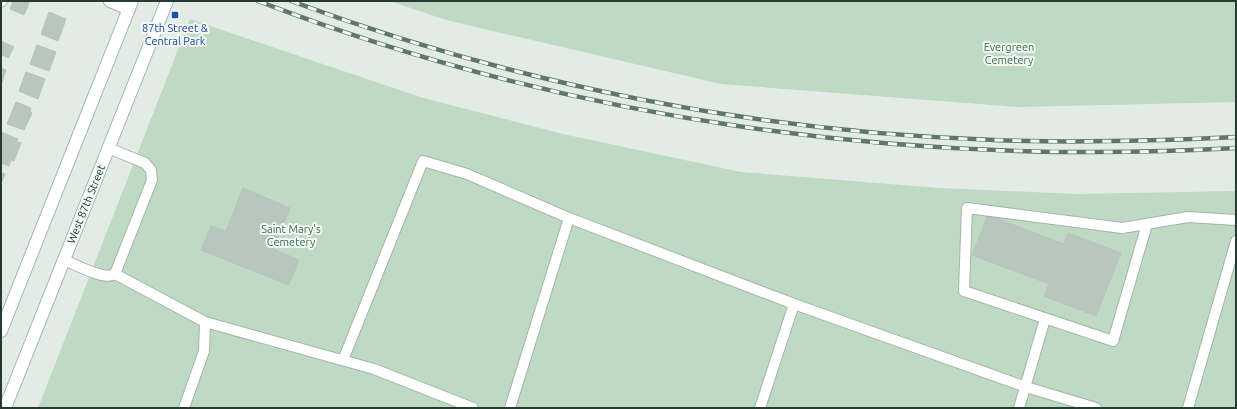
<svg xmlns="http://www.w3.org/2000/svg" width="1237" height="409" font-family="Ubuntu,sans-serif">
<rect width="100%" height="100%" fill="#e3ebe7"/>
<path fill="#bedac3" d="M 390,1 L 1236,1 L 1236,102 L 1018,107 L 721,84 L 446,20 Z
M 190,19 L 423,98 L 563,134 L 741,172 L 939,188 L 1076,194 L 1236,191 L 1236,408 L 38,408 Z"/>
<path fill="#b9c6bf" stroke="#b6c4bd" d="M 13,1 L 30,1 L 24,15 L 10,9 Z
M 49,12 L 66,19 L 58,41 L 41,34 Z
M 1,41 L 14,47 L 8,58 L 1,54 Z
M 37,45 L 56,52 L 49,71 L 30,64 Z
M 1,68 L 6,70 L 1,85 Z
M 26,72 L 45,79 L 38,99 L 19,91 Z
M 16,102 L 31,108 L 30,112 L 32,113 L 24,130 L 7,124 Z
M 1,132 L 18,139 L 17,142 L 21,143 L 14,161 L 11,160 L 9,166 L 1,163 Z
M 1,173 L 5,174 L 1,184 Z
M 243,188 L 290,208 L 273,249 L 299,260 L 289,285 L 201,250 L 211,226 L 226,231 Z
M 988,215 L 1064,244 L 1068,233 L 1121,253 L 1096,316 L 1044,296 L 1049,284 L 972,255 Z"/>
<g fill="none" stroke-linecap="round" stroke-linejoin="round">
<g stroke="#a6b3ad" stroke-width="12">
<path id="lane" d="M 1,2 L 2,1
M 1147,224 L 1113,341 L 964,291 L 967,208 L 1122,228 L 1188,217 L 1236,220
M 64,260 C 77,265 104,281 115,274 L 152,180 L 151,170 L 145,163 L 108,148
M 115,274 L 205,322 L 204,351 L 184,408
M 205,322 L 374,369 L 473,408
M 343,360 L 423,161 L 467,174 L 569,218 L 794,304 L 1026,387 L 1096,408
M 510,408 L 569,218
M 760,408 L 794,304
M 1019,408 L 1045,319
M 1188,408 L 1236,241"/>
</g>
<g stroke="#a6b3ad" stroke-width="14">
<path id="street" d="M 110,1 L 129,9"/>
</g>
<g stroke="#a3b6ad" stroke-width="14">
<path id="secondary" d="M 1,331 L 132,1
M 5,408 L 167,1"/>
</g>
<use href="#lane" stroke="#fff" stroke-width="10"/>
<use href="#street" stroke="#fff" stroke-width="12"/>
<use href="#secondary" stroke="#fff" stroke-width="12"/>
<g stroke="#5f766d" stroke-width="4.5">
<path id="rail" d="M 258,1 C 568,120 905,167 1236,148
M 291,1 C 515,84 755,132 994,140 C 1075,143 1155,141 1236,137"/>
</g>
<use href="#rail" stroke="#f3f8f5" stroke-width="3" stroke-dasharray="9" stroke-linecap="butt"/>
</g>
<rect fill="#1a4fb4" stroke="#f3f8f5" stroke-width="1.5" x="171" y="11" width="8" height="8" rx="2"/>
<g text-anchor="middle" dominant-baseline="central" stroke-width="4" stroke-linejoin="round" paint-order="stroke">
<g font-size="11" fill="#164399" stroke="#f3f8f5">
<text x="175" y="28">87th Street &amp;<tspan x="175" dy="13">Central Park</tspan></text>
</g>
<g font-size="11" fill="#336d43" stroke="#f3f8f5">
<text x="1009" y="47">Evergreen<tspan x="1009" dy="13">Cemetery</tspan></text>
<text x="291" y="229">Saint Mary's<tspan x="291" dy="13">Cemetery</tspan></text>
</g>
<g font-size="11" fill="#253b32" stroke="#f3f8f5">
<text transform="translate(86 204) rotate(-68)">West 87th Street</text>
</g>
</g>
<rect width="1237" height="409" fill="none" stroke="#253b32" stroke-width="4"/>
</svg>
